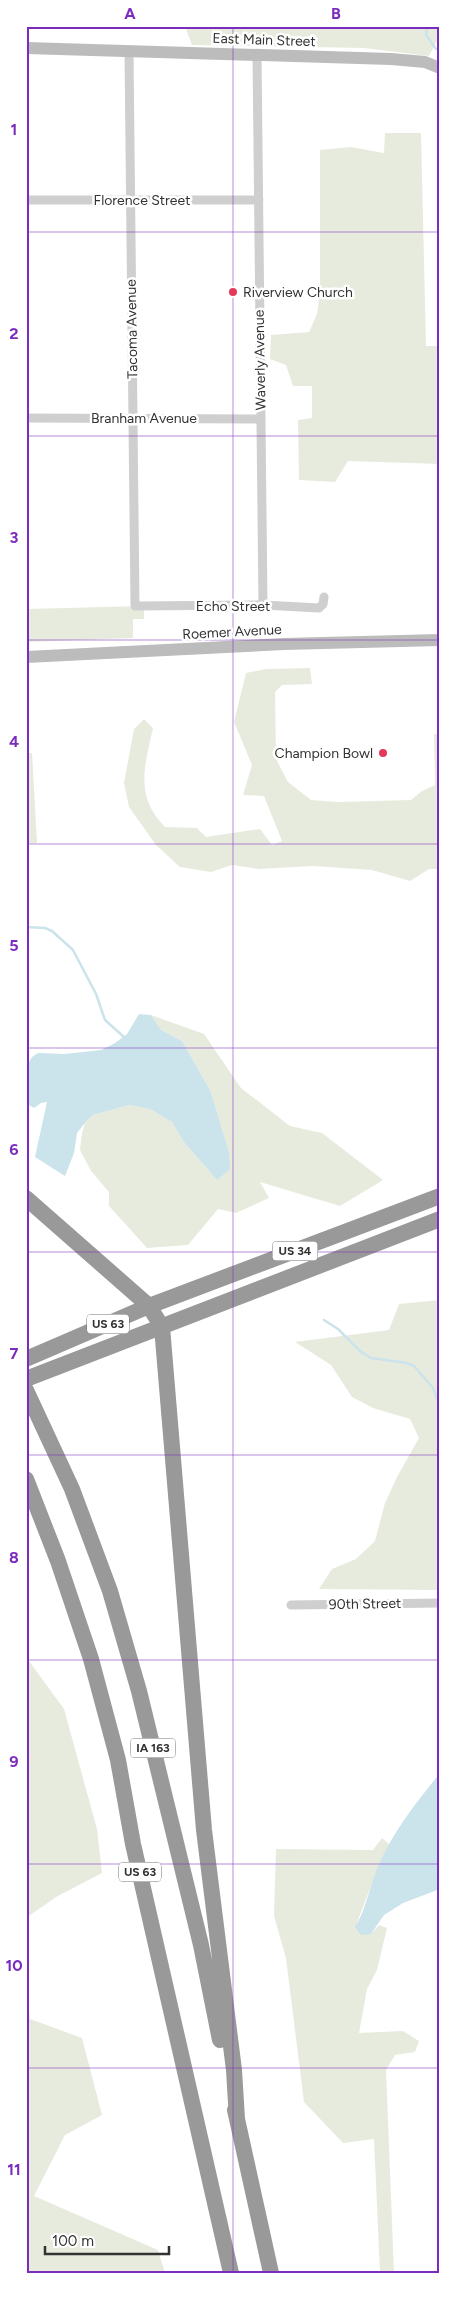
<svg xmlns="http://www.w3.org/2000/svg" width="466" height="2299" font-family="Figtree,sans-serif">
<rect width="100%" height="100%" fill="#fff"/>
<path fill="#e7ebde" d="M 185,26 L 440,26 L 440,35 L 429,56 L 364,48 L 192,45 Z
M 385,133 L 421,133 L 426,346 L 440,346 L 440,464 L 348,461 L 335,482 L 299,480 L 298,420 L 312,418 L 312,386 L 293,386 L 286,365 L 270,359 L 271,335 L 309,332 L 317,314 L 320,291 L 320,150 L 351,147 L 384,153 Z
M 144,606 L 144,619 L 133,619 L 133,638 L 26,642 L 26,609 Z
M 310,668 L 312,684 L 282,685 L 275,692 L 276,759 L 288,782 L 311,800 L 338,802 L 411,800 L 422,791 L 435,785 L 434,734 L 440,734 L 440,869 L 429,869 L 410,881 L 372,870 L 313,866 L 259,869 L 232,865 L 211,872 L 180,867 L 156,845 L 129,807 L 124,783 L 134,729 L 144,719 L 153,728 C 145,765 134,796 165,827 L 197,828 L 206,837 L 260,829 L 272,845 L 282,841 L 264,796 L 243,795 L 252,765 L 234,722 L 246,673 L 266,669 Z
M 26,753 L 32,753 L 37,843 L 26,843 Z
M 151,1015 L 204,1034 L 241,1088 L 290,1126 L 322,1133 L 383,1180 L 340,1206 L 260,1182 L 269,1198 L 236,1213 L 218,1209 L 188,1245 L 147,1248 L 109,1206 L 109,1192 L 91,1171 L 80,1150 L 82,1133 L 85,1123 L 93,1115 L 129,1105 L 150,1109 L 172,1122 L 183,1141 L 217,1180 L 217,1118 L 210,1090 L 182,1041 L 161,1030 Z
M 440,1300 L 440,1590 L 319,1589 L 332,1569 L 356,1559 L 375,1541 L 385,1503 L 397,1477 L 419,1438 L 410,1419 L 373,1408 L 352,1397 L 331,1365 L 295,1342 L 389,1330 L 399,1304 Z
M 26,1657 L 64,1709 L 97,1829 L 102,1873 L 56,1897 L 26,1918 Z
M 382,1838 L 389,1844 C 377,1869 367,1896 357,1923 L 371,1934 L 379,1925 L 387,1928 L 377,1970 L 367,1989 L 359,2033 L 403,2031 L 419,2041 L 415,2052 L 395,2055 L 386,2070 L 394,2273 L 380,2273 L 374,2139 L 343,2143 L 304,2102 L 286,1958 L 274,1916 L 276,1849 L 373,1850 Z
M 26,1991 L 30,2019 L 82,2038 L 102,2115 L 65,2135 L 34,2196 L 158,2250 L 165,2273 L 26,2273 Z"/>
<path fill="#cbe3eb" d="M 139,1014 L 151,1015 L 161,1030 L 182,1041 L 210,1090 L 229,1153 L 230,1169 L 217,1180 L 183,1141 L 172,1122 L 150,1109 L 129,1105 L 93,1115 L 85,1123 L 77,1133 L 74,1153 L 65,1176 L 35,1157 L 47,1102 L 41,1103 L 34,1108 L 27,1104 L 26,1067 L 32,1057 L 38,1053 L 65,1054 L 101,1050 L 115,1043 L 127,1034 Z
M 440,1773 L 440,1889 L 403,1903 L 384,1915 L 371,1934 L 361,1935 L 355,1927 C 366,1910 369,1888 377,1869 C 391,1834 416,1803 440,1773 Z"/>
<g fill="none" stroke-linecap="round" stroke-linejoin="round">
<path stroke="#cbe3eb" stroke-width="2.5" d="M 427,26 L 426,35 L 436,49
M 26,927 L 45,928 L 52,931 L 73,950 L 96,994 L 105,1020 L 125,1038
M 324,1320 L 338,1329 L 360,1351 L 371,1358 L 407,1363 L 414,1366 L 433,1388 L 440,1406"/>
<path stroke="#cfcfcf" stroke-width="9" d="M 129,53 L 135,606 L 263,605 L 319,608 L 323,604 L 324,597
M 257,55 L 263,605
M 26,200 L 259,200
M 26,418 L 261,419
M 291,1605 L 440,1603"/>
<path stroke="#bcbcbc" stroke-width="12" d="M 26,48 L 391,59 L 425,62 L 440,68
M 26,657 L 284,644 L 440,640"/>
<path stroke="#999" stroke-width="16" d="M 26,1198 L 149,1306 L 162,1327 L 204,1830 L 234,2070 L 237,2119
M 26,1359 L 149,1306 L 440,1196
M 26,1379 L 440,1219
M 26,1390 L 72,1489 L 110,1591 L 139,1691 L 201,1945 L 220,2040
M 26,1479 L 58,1561 L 91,1659 L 118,1760 L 133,1844 L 231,2273
M 235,2110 L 271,2273"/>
</g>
<path fill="none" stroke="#7b2cbf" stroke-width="1" stroke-opacity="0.55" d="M 233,26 L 233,2273M 26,232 L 440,232M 26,436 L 440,436M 26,640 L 440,640M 26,844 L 440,844M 26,1048 L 440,1048M 26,1252 L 440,1252M 26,1455 L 440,1455M 26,1660 L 440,1660M 26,1864 L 440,1864M 26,2068 L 440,2068"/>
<g fill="#e4395b" stroke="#fff" stroke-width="2">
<circle cx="233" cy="292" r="5"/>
<circle cx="383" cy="753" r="5"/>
</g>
<g text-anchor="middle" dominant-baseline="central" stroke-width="5" stroke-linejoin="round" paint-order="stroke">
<g fill="#fff" stroke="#707070" stroke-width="1">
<rect x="272.5" y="1241.5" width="45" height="19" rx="4"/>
<rect x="87" y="1314.5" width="42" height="19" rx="4"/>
<rect x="130.5" y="1738.5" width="45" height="19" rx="4"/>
<rect x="119" y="1862.5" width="42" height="19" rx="4"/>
</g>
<g font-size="12" font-weight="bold" fill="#323232">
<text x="295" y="1251">US 34</text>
<text x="108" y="1324">US 63</text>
<text x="153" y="1748">IA 163</text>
<text x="140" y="1872">US 63</text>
</g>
<g font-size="14" fill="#323232" stroke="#fff">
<text transform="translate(264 40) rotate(2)">East Main Street</text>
<text x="142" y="200">Florence Street</text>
<text transform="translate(132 329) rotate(-91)">Tacoma Avenue</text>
<text transform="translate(260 360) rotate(-91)">Waverly Avenue</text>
<text x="144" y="418">Branham Avenue</text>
<text x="233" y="606">Echo Street</text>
<text transform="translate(232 632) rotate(-3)">Roemer Avenue</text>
<text transform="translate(365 1604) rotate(-1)">90th Street</text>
</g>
<g font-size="14" fill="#323232" stroke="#fff" text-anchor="start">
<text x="243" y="292">Riverview Church</text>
<text x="373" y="753" text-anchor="end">Champion Bowl</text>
</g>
</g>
<rect width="466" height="2299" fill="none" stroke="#ffffff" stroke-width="55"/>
<path d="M45 2246v8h124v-8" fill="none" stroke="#323232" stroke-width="2.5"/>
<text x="52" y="2246" font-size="15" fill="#323232" stroke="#ffffff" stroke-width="4" paint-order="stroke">100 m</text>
<rect x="28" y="28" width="410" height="2244" fill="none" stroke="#7b2cbf" stroke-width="2"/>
<g font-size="16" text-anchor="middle" font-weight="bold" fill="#7b2cbf">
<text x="130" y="19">A</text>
<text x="336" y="19">B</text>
<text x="14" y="135">1</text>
<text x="14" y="339">2</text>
<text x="14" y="543">3</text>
<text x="14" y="747">4</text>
<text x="14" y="951">5</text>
<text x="14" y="1155">6</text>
<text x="14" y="1359">7</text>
<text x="14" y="1563">8</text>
<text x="14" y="1767">9</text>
<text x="14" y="1971">10</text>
<text x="14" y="2175">11</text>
</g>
</svg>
